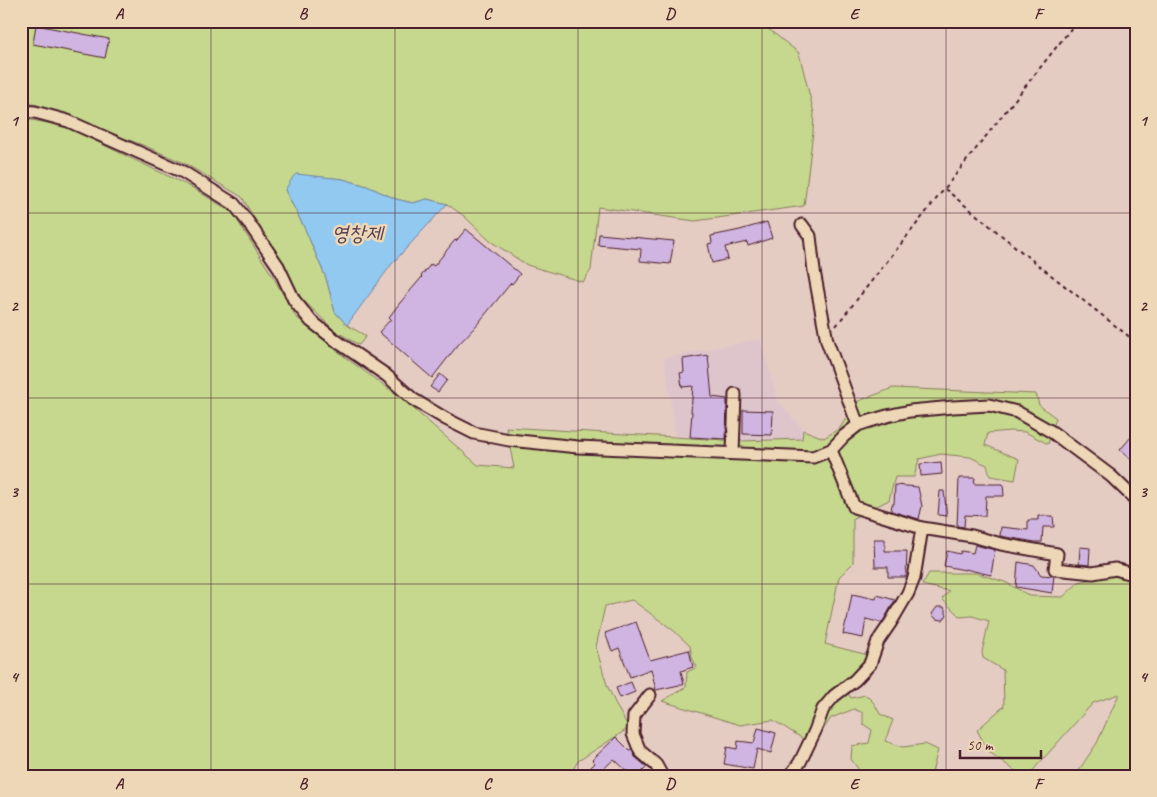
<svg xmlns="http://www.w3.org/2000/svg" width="1157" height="797" font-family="Caveat,'Poor Story',sans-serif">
<rect width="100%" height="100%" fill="#e4ccc3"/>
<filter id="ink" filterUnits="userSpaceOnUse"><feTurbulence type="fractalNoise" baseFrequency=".02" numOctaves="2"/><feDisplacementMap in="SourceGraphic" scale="10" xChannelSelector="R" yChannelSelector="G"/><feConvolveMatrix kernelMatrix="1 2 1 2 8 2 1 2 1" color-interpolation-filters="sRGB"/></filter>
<g filter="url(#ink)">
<path fill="#dec5cc" d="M 760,339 L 778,401 L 803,430 L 803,439 L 741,441 L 676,436 L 664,358 Z"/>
<path fill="#c5d88d" stroke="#887c5c" d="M 21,21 L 756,21 L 771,31 L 799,53 L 814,113 L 813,132 L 804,206 L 695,221 L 598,207 L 591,270 L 583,282 L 527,265 L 490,241 L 464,216 L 447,204 L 427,199 L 413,203 L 396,199 L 367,186 L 343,179 L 296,175 L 285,190 L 305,229 L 326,278 L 335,312 L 347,325 L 366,336 L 359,345 L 334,330 L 299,296 L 242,197 L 184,163 L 145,146 L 37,105 L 21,102 Z
M 21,118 L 64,126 L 191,187 L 232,212 L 272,275 L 296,317 L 350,361 L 399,396 L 478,465 L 514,468 L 506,427 L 741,441 L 802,439 L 803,430 L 824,438 L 840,428 L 856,402 L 893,388 L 1036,394 L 1039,405 L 1056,418 L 1048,444 L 1025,432 L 1010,431 L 988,433 L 985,445 L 1019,459 L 1015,480 L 990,476 L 987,465 L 970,457 L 941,454 L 919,459 L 914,477 L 895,477 L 889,500 L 853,518 L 853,563 L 839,577 L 825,644 L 868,655 L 842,685 L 851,698 L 866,695 L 874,703 L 880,714 L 893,720 L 885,741 L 903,747 L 925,744 L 938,750 L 931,776 L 869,776 L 861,773 L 851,759 L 852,746 L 869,743 L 872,730 L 863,724 L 863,713 L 854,709 L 831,718 L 813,745 L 773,720 L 740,725 L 662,701 L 686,687 L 687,672 L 697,667 L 692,658 L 690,646 L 673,630 L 632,600 L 605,606 L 596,647 L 607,685 L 617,707 L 629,728 L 578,761 L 569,776 L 21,776 Z
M 929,573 L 976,573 L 1005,582 L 1030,596 L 1063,597 L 1079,582 L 1116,574 L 1136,579 L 1136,776 L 1075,776 L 1097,743 L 1119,694 L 1093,703 L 1028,776 L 1022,776 L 988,751 L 977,730 L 1004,706 L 1003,670 L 983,658 L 982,652 L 989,621 L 972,616 L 960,617 L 942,599 L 949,591 L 922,585 Z"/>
<path fill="#92c9f1" stroke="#7585a2" d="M 296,174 L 343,179 L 367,186 L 396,199 L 413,203 L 427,199 L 447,204 L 391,265 L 347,325 L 335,312 L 326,278 L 305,229 L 285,190 L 293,177 Z"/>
<path fill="#d0b4e1" stroke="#4a1f2b" d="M 36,25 L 109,39 L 105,58 L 33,44 Z
M 767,222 L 772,238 L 748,246 L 747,242 L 725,247 L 728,259 L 712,263 L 708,244 L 712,243 L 711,236 L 740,230 Z
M 466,229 L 520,274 L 512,284 L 511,283 L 475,327 L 457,346 L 432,378 L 379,332 L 391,319 L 389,317 L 399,304 L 422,277 L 421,276 L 431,264 L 434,266 L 455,240 L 456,241 Z
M 599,234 L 674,241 L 670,264 L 640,261 L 641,249 L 598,245 Z
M 708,355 L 712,397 L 727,399 L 726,439 L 690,437 L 692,412 L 691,412 L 693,386 L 682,387 L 680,373 L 684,372 L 683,359 Z
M 440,374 L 447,380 L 438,392 L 430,387 Z
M 743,410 L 773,411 L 772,435 L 743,434 Z
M 1136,431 L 1136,453 L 1131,459 L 1120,450 Z
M 941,462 L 942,474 L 921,476 L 920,464 Z
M 959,478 L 975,478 L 974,484 L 1003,484 L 1004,496 L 986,496 L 985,516 L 965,515 L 964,527 L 957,526 Z
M 895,485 L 918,487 L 922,506 L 919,519 L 891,511 L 892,504 L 894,504 Z
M 940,491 L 944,491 L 947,516 L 938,515 Z
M 1038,516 L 1053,516 L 1054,527 L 1043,527 L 1042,542 L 1035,542 L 1000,536 L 1001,527 L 1028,530 L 1028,520 L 1038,520 Z
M 874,539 L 885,539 L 885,551 L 907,551 L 906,577 L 888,577 L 888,567 L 875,567 Z
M 975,545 L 995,550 L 991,575 L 965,569 L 965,570 L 944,566 L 947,551 L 960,554 L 961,551 L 973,553 Z
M 1080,547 L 1090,548 L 1089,565 L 1079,564 Z
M 1018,562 L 1034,565 L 1041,575 L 1054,576 L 1052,593 L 1016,587 Z
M 852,594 L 876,599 L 877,595 L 895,600 L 882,623 L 866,619 L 863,638 L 843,634 L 846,621 L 847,621 Z
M 937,607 L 944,607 L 947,615 L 943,620 L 936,619 L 932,614 Z
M 636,622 L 650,660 L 689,650 L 693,667 L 681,671 L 684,684 L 656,690 L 651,669 L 630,677 L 619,648 L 612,651 L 605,633 Z
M 631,682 L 635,692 L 620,698 L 616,688 Z
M 758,728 L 776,733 L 771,753 L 757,749 L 753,769 L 724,764 L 727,747 L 737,749 L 738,741 L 754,743 Z
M 616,737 L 630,751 L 632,750 L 635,757 L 647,767 L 639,775 L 635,771 L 631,775 L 614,759 L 596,776 L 582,776 L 595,763 L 592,760 Z"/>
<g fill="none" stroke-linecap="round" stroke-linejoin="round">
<g stroke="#4a1f2b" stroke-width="15">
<path id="minor" d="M 21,111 L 35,112 L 68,121 L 183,172 L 234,204 L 248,222 L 278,266 L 294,300 L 311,321 L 338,342 L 386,375 L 414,400 L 446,419 L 474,433 L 509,440 L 578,447 L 813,457 L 831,450 L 844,436 L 858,425 L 867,422 L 887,416 L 910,411 L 953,407 L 989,405 L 1017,412 L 1052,432 L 1111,476 L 1136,500
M 802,225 L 810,236 L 814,271 L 827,341 L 858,425
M 831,450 L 854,507 L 922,528
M 733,453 L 735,394
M 650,695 L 634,716 L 633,734 L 640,751 L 656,765 L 662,776
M 790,776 L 800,762 L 815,731 L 823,709 L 834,696 L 855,680 L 870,664 L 878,641 L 891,622 L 908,593 L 914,578 L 922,528 L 972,536 L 1001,544 L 1057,554 L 1055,569 L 1093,573 L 1115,569 L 1136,575"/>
</g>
<path stroke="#4a1f2b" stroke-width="2" stroke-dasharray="4 4" stroke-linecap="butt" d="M 945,189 L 1023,253 L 1136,342
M 836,326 L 1077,21"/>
<use href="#minor" stroke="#edd7b6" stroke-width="11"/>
</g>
</g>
<path fill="none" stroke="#4a1f2b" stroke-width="1" stroke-opacity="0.55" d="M 211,21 L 211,776M 395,21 L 395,776M 578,21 L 578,776M 762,21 L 762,776M 946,21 L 946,776M 21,213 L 1136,213M 21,398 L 1136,398M 21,584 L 1136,584"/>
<g text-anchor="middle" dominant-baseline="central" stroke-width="5" stroke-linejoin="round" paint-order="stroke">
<g font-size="21" font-style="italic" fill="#584153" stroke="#edd7b6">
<text x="357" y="233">영창제</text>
</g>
</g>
<rect width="1157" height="797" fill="none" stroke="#edd7b6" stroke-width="55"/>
<path d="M960 750v8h81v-8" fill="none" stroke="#4a1f2b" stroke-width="2.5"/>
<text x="967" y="750" font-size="15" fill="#4a1f2b" stroke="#edd7b6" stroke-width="4" paint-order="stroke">50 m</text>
<rect x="28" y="28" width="1102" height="742" fill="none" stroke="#4a1f2b" stroke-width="2"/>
<g font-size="16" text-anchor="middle" font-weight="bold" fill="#4a1f2b">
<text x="119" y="19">A</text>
<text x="303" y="19">B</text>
<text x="487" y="19">C</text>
<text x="670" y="19">D</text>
<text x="854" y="19">E</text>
<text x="1038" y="19">F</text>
<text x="14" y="126">1</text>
<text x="1143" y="126">1</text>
<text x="14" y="311">2</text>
<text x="1143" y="311">2</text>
<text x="14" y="497">3</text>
<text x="1143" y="497">3</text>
<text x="14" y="682">4</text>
<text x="1143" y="682">4</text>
<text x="119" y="789">A</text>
<text x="303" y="789">B</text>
<text x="487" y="789">C</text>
<text x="670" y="789">D</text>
<text x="854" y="789">E</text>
<text x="1038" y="789">F</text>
</g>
</svg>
